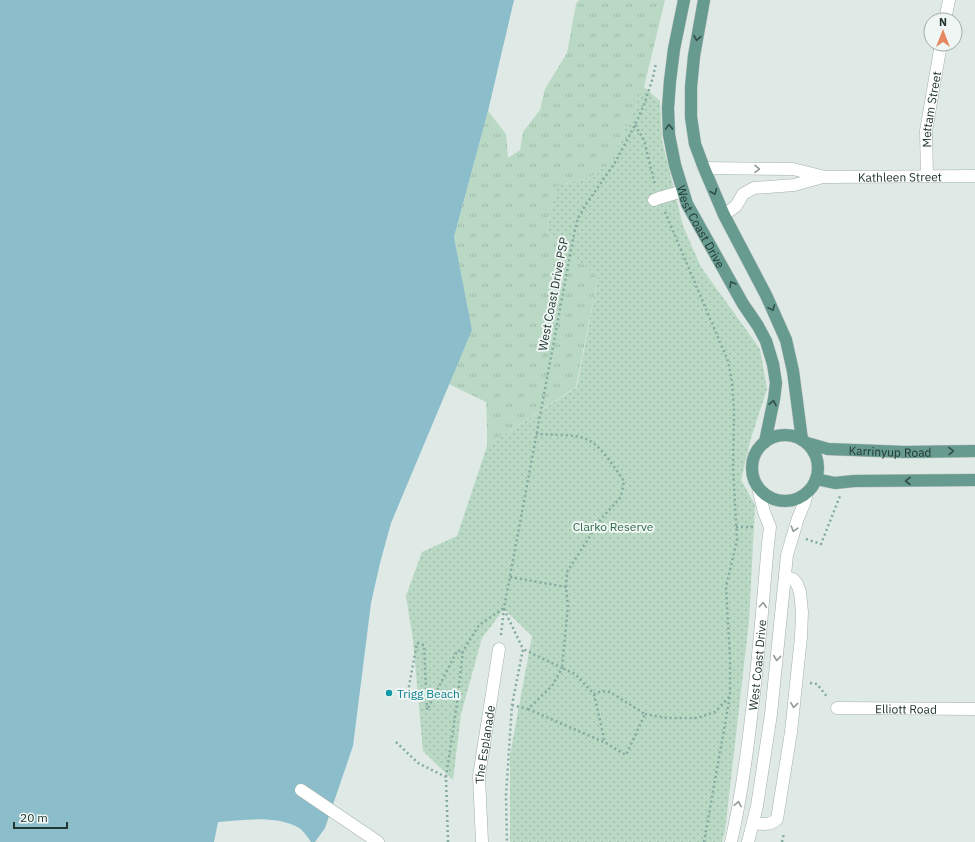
<svg xmlns="http://www.w3.org/2000/svg" width="975" height="842" font-family="'IBM Plex Sans',sans-serif">
<defs>
<pattern id="grass-tufts" width="24" height="20" patternUnits="userSpaceOnUse"><rect width="24" height="20" fill="#b9d9c4"/><path d="M3 7l-1-3M5 7V3M7 7l1-3M15 17l-1-3M17 17v-4M19 17l1-3" fill="none" stroke="#9fbba9"/></pattern>
<pattern id="park-dots" width="8" height="8" patternUnits="userSpaceOnUse"><rect width="8" height="8" fill="#b9d9c4"/><path d="M2 2h.1M6 6h.1" fill="none" stroke="#9fbba9" stroke-width="1.8" stroke-linecap="round"/></pattern>
</defs>
<rect width="100%" height="100%" fill="#dfe9e5"/>
<path fill="url(#grass-tufts)" d="M 579,0 L 665,0 L 644,87 L 611,162 L 591,177 L 557,186 L 546,232 L 562,247 L 598,277 L 576,387 L 487,446 L 487,426 L 486,402 L 449,384 L 472,330 L 454,237 L 488,111 L 506,134 L 508,158 L 520,150 L 523,132 L 540,110 L 545,89 L 567,53 L 576,4 Z"/>
<path fill="url(#park-dots)" d="M 644,87 L 660,101 L 662,140 L 683,226 L 701,267 L 760,349 L 767,389 L 751,438 L 741,480 L 755,505 L 749,621 L 725,831 L 722,842 L 510,842 L 510,755 L 532,636 L 504,609 L 482,638 L 461,714 L 453,780 L 423,751 L 413,640 L 406,596 L 422,552 L 457,536 L 487,446 L 577,387 L 598,277 L 562,247 L 546,232 L 557,186 L 591,177 L 611,162 Z"/>
<path fill="#8bbdca" d="M 0,0 L 514,0 L 488,111 L 454,237 L 472,330 L 391,523 L 380,563 L 371,603 L 353,746 L 325,828 L 315,842 L 311,842 C 308,838 304,831 299,828 C 277,815 243,820 218,822 L 214,842 L 0,842 Z"/>
<g fill="none" stroke-linecap="round" stroke-linejoin="round">
<g stroke="#a3b0ac" stroke-width="13">
<g id="minor">
<path d="M 945,20 L 949,0"/>
<path id="s1" d="M 704,168 L 793,169 L 825,177 L 975,176"/>
<path id="s2" d="M 927,176 L 926,131 L 941,44"/>
<path d="M 654,200 L 659,198 L 683,191"/>
<path d="M 724,215 L 736,206 L 743,194 L 754,188 L 794,185 L 823,177"/>
<path id="s3" d="M 837,708 L 975,709"/>
<path d="M 301,790 L 378,842"/>
<path d="M 753,823 C 761,824 770,826 777,819 L 791,732 L 801,637 L 802,612 L 800,592 L 797,584 L 793,579 L 785,577"/>
<path id="s4" d="M 482,842 L 479,776 L 499,649"/>
<path id="s5" d="M 731,842 C 741,799 747,754 752,710 C 759,655 763,599 768,544 L 770,527 L 764,512 L 758,487"/>
<path d="M 748,842 L 757,806 L 771,714 L 787,555 L 798,518 L 804,504 L 807,493"/>
</g>
</g>
<g stroke="#bdc3c2" stroke-width="13">
<g id="major">
<path id="s6" d="M 684,0 L 674,49 L 670,81 L 668,108 L 669,135 L 675,165 L 687,204 L 743,304 L 758,326 L 766,341 L 773,364 L 776,383 L 774,399 L 765,442"/>
<path d="M 704,0 L 694,56 L 691,87 L 691,117 L 695,144 L 704,168 L 724,215 L 766,295 L 786,340 L 793,371 L 802,440"/>
<circle cx="785" cy="468" r="33"/>
<path id="s7" d="M 807,443 L 828,449 L 905,452 L 975,451"/>
<path d="M 816,479 L 835,483 L 854,481 L 975,480"/>
</g>
</g>
<path stroke="#82aaa0" stroke-width="2.5" stroke-dasharray="2 3" stroke-linecap="butt" d="M 635,125 L 644,140 L 655,185
M 665,212 L 728,361 L 732,381 L 734,411 L 733,468 L 737,540 L 726,587 L 730,658 L 730,696 L 704,842
M 736,527 L 755,527
M 806,539 L 821,544 L 840,496
M 510,577 L 566,587
M 504,609 L 523,649 L 512,705 L 506,795 L 507,842
M 501,635 L 504,608 L 574,234 L 578,218 L 585,206 L 616,161 L 635,125 L 644,105 L 653,77 L 656,63
M 810,683 L 817,684 L 828,698
M 594,694 L 605,743
M 407,697 L 417,643 L 424,645 L 427,710 L 457,651 L 463,651
M 512,705 L 528,709 L 552,686 L 562,668 L 523,649
M 528,709 L 606,743 L 626,755 L 645,714 L 610,692 L 601,691 L 594,694 L 575,674 L 562,668 L 568,606 L 566,587 L 567,572 L 601,519 L 621,497 L 624,481 C 614,467 602,446 586,439 C 576,434 549,435 536,434
M 645,714 L 667,718 L 697,718 L 715,712 L 730,696
M 396,742 L 418,763 L 446,777
M 448,842 L 446,777 L 457,703 L 463,651 L 479,625 L 504,608
M 782,842 L 784,833"/>
<use href="#minor" stroke="#fff" stroke-width="12"/>
<use href="#major" stroke="#679b90" stroke-width="12"/>
</g>
<defs><path id="oneway-chevron" d="M-2-3.5L2.5 0L-2 3.5" fill="none" stroke-width="1.6" stroke-linecap="round" stroke-linejoin="round"/></defs>
<g stroke="#33504a">
<use href="#oneway-chevron" transform="translate(697 38) rotate(100)"/>
<use href="#oneway-chevron" transform="translate(669 127) rotate(-92)"/>
<use href="#oneway-chevron" transform="translate(714 192) rotate(67)"/>
<use href="#oneway-chevron" transform="translate(732 284) rotate(-119)"/>
<use href="#oneway-chevron" transform="translate(772 308) rotate(66)"/>
<use href="#oneway-chevron" transform="translate(773 403) rotate(-78)"/>
<use href="#oneway-chevron" transform="translate(951 451) rotate(-1)"/>
<use href="#oneway-chevron" transform="translate(908 481) rotate(180)"/>
</g>
<g stroke="#909b99">
<use href="#oneway-chevron" transform="translate(757 169) rotate(1)"/>
<use href="#oneway-chevron" transform="translate(794 529) rotate(107)"/>
<use href="#oneway-chevron" transform="translate(763 605) rotate(-85)"/>
<use href="#oneway-chevron" transform="translate(777 658) rotate(96)"/>
<use href="#oneway-chevron" transform="translate(794 705) rotate(96)"/>
<use href="#oneway-chevron" transform="translate(738 804) rotate(-79)"/>
</g>
<circle fill="#0f9aa8" stroke="#eff6f3" stroke-width="1.5" cx="389" cy="693" r="4"/>
<g text-anchor="middle" dominant-baseline="central" stroke-width="4" stroke-linejoin="round" paint-order="stroke">
<g font-size="12" fill="#223733" stroke="#eff6f3">
<text stroke="none"><textPath href="#s2" startOffset="67">Mettam Street</textPath></text>
<text stroke="none"><textPath href="#s1" startOffset="197">Kathleen Street</textPath></text>
<text stroke="none"><textPath href="#s6" startOffset="234">West Coast Drive</textPath></text>
<text transform="translate(553 294) rotate(-79)">West Coast Drive PSP</text>
<text stroke="none"><textPath href="#s7" startOffset="84">Karrinyup Road</textPath></text>
<text stroke="none"><textPath href="#s5" startOffset="179">West Coast Drive</textPath></text>
<text stroke="none"><textPath href="#s3" startOffset="69">Elliott Road</textPath></text>
<text stroke="none"><textPath href="#s4" startOffset="98">The Esplanade</textPath></text>
</g>
<g font-size="12" fill="#306a4a" stroke="#eff6f3">
<text x="613" y="526">Clarko Reserve</text>
</g>
<g font-size="12" fill="#0d838f" stroke="#eff6f3" text-anchor="start">
<text x="397" y="693">Trigg Beach</text>
</g>
</g>
<g transform="translate(943 32)"><circle r="19" fill="#eff6f3" stroke="#9daaa6"/>
<path d="M0-3L7 15L0 10L-7 15Z" fill="#e58861"/>
<text y="-6" font-size="11" font-weight="bold" text-anchor="middle" fill="#223733">N</text>
</g>
<path d="M14 822v6h53v-6" fill="none" stroke="#223733" stroke-width="2"/>
<text x="20" y="822" font-size="12" fill="#223733" stroke="#eff6f3" stroke-width="3" paint-order="stroke">20 m</text>
</svg>
